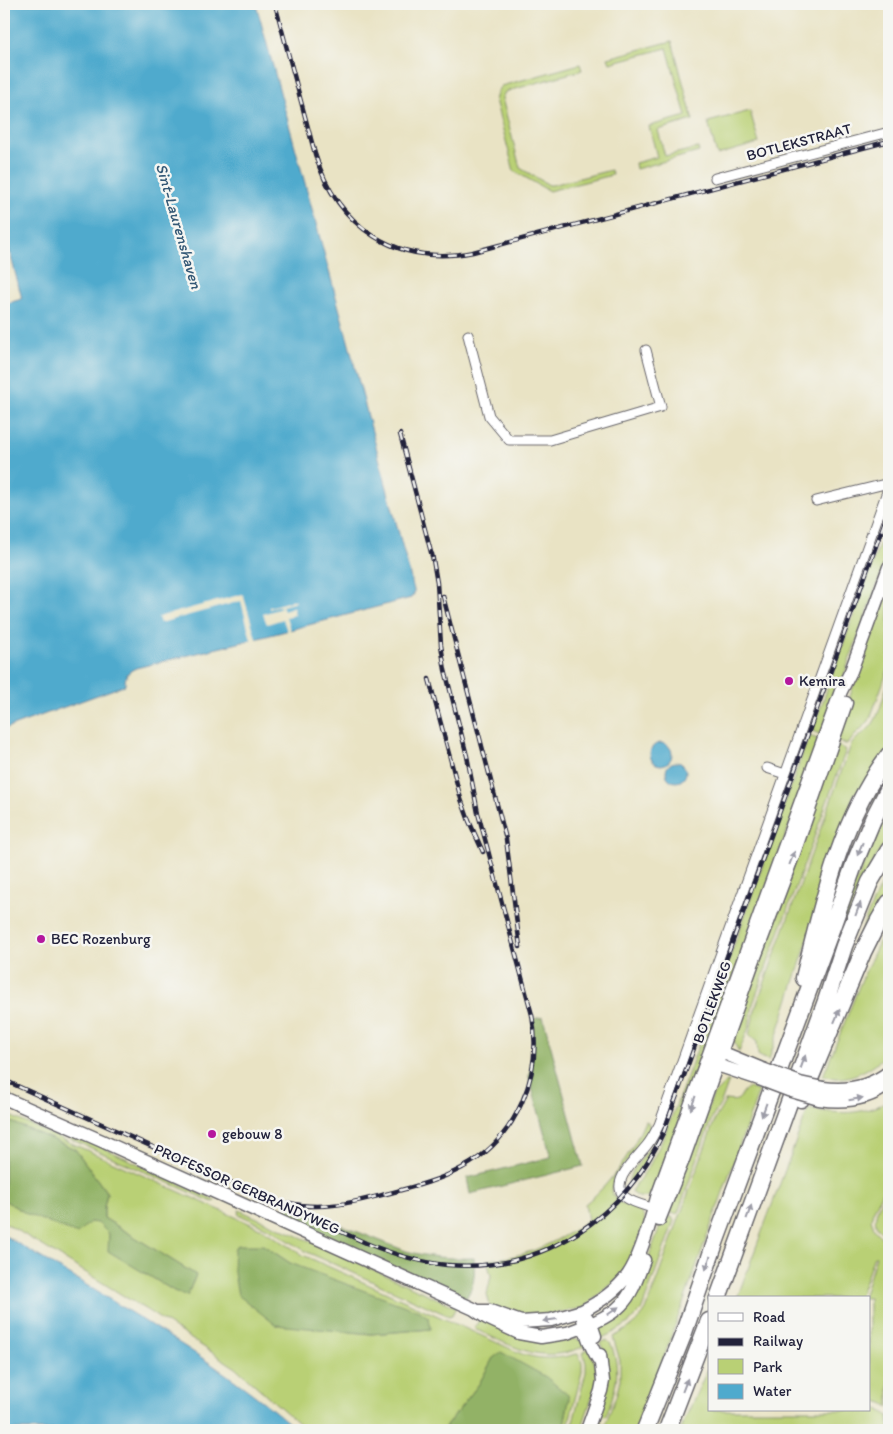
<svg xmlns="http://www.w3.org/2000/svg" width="893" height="1434" font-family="Itim,sans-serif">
<rect width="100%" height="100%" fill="#f6f6f2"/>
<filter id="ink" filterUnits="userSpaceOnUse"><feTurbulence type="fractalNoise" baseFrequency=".02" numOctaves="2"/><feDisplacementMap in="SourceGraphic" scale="10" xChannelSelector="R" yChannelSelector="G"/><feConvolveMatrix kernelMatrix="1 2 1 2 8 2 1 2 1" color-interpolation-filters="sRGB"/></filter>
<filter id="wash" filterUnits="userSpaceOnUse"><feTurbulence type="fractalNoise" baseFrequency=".0096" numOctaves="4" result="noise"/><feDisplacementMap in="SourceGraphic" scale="20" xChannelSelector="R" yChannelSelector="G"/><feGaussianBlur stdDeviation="1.12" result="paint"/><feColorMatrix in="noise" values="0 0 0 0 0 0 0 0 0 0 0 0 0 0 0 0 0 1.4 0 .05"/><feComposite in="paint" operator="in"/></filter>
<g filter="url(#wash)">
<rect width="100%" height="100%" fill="#e9e3c4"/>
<path fill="#b9d075" stroke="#6e7958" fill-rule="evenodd" d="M 672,41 L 693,120 L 658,130 L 665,156 L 698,148 L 699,152 L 636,169 L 635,163 L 657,157 L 649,126 L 686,116 L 667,48 L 610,63 L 608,58 Z
M 580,64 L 582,70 L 505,92 L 502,98 L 520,168 L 549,185 L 552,185 L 611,170 L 612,175 L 549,191 L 514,171 L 495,100 L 498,90 L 501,86 Z
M 750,111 L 759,143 L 717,155 L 708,122 Z
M 889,517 L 889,552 L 822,735 L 812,731 Z
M 889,579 L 889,667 L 869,721 L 856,734 L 848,744 L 845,744 L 836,741 L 858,671 Z
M 889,680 L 889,805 L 855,792 L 851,802 L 852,803 L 769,1060 L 762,1058 L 758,1055 L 757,1042 L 749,1035 L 756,1006 L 851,745 C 857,736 868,732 874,722 C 881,710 884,693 889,680 Z
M 809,736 L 821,740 L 652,1195 C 644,1199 635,1198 631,1191 L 649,1166 L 663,1139 L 687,1077 Z
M 835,744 L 846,750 L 753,1004 L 749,1027 L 739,1052 L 734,1042 L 733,1032 Z
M 889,811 L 889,837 L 876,857 L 863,881 L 850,909 L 818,999 L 813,997 L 854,881 L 857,880 L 870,850 Z
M 889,874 L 889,893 L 846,972 L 866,918 L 882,882 L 884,883 Z
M 889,920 L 889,1052 C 877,1065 853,1080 834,1078 C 832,1077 827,1076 823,1076 L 862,979 Z
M 729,1081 L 721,1103 L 712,1118 L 678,1213 L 675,1214 L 665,1211 L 687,1165 L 713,1095 L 724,1084 Z
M 748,1088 L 759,1091 L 664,1357 L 635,1430 L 595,1430 L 598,1428 L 600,1420 L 602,1421 L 601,1424 L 605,1425 L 616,1396 L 620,1381 L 620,1361 L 613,1337 C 627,1330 638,1323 646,1310 L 715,1119 L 726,1100 C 744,1103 737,1095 748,1088 Z
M 889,1101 L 889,1177 L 873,1212 L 871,1219 L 875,1231 L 880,1236 L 889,1241 L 884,1255 L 889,1257 L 889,1407 L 883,1403 L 869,1399 L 869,1298 L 863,1298 L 876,1256 L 874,1256 L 859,1298 L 737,1298 L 808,1109 C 841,1114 858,1116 889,1101 Z
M 4,1113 L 262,1229 L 303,1255 L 522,1354 C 541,1360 558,1359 577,1354 L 579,1355 L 582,1363 L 582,1372 L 567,1430 L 563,1430 L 569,1399 L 493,1358 L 479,1384 L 443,1430 L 306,1430 L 236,1368 L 148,1311 L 4,1222 L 4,1200 L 27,1214 L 98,1223 L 109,1234 L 109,1251 L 174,1291 L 187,1296 L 196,1275 L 104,1218 L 104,1207 L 107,1193 L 75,1149 L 4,1119 ZM 263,1245 L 290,1263 L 431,1329 L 371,1334 L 335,1330 Z
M 645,1121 L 648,1122 L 651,1131 L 614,1177 L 612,1190 L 613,1195 L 619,1202 L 636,1209 L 642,1213 L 645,1221 L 625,1273 L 583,1308 L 529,1319 L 490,1306 L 487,1294 L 491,1276 L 487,1260 C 496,1259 505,1258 514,1256 C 542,1250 565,1236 588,1221 L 585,1204 C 612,1183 632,1152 645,1121 Z
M 46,1124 L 89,1141 L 215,1200 L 214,1202 L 210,1201 L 46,1128 L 45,1126 Z
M 664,1128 L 648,1160 L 630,1185 L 629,1179 L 631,1173 Z
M 889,1185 L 889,1225 L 888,1226 L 889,1227 L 889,1237 C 863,1226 881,1203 889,1185 Z
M 239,1210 L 312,1242 L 456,1307 L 452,1315 L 449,1316 L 307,1252 L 270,1229 L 238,1214 Z
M 664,1215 L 672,1217 L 674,1221 L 642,1309 C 631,1324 617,1331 600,1339 L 599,1332 L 602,1323 L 645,1267 Z
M 480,1318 L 541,1342 L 575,1339 L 581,1340 L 587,1345 C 544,1366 516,1348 477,1330 L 475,1327 Z
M 607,1340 C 611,1343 613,1348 614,1354 C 621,1376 613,1396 606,1416 L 601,1415 L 608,1376 C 608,1364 606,1354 600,1343 Z
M 589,1348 C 594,1360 599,1373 596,1386 L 581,1430 L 571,1430 L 586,1372 L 586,1363 L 583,1353 Z
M 709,1366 L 709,1410 L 869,1410 L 869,1403 L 889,1416 L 889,1430 L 680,1430 Z"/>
<path fill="#92b266" stroke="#5a6a50" d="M 543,1017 L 583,1166 L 470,1194 L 467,1178 L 551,1157 L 529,1077 L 533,1048 L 533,1019 Z
M 4,1119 L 75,1149 L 107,1193 L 104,1207 L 104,1218 L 196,1275 L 187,1296 L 174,1291 L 108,1251 L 109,1234 L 98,1223 L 90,1222 L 77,1234 L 27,1214 L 4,1200 Z
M 290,1205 L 406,1251 C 428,1257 451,1259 474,1258 C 475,1274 475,1285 466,1298 L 437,1286 L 294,1224 L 281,1212 Z
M 239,1245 L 263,1245 L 290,1263 L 421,1312 L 429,1318 L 431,1329 L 371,1334 L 276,1325 L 238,1295 C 235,1279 231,1263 235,1247 Z
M 501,1352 L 546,1377 L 568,1395 L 569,1399 L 563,1430 L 443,1430 L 479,1384 L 493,1358 Z"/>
<path fill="#4faacd" stroke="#386684" d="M 4,4 L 256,4 L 347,337 L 414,590 L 414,594 L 411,598 L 259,638 L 136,668 C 127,672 125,675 125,685 L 4,729 L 4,304 L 22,299 L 4,230 Z
M650 754a11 11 0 1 1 22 0a11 11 0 1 1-22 0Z
M666 772a10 10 0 1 1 20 0a10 10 0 1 1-20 0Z
M 4,1235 C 55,1266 107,1297 157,1329 C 207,1360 253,1391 297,1430 L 4,1430 Z"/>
<path fill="#e9e3c4" d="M 243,594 L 257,642 L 252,643 L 241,601 L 160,623 L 158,617 Z
M 295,600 L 296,602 L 282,606 L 284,610 L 293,607 L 295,615 L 286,617 L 291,633 L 288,634 L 283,619 L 267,624 L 263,614 L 281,608 L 280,606 L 269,609 L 269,607 Z"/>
</g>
<g filter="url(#ink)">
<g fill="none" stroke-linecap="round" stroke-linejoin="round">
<g stroke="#68666b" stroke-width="11">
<path id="street" d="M 715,178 L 889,132
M 468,335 L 489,416 L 509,440 L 550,440 L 661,407 L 646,350
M 816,501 L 889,483
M 767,768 L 785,774
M 658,1210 C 648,1206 634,1204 625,1197 C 608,1182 638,1157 647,1145 C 652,1139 655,1132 659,1125 L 889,486"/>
</g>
<g stroke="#68666b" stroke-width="15">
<path id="secondary" d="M 714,1055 L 721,1052 L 762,1069
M 712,1060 L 717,1065 L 759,1079
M 823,1088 C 846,1091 870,1087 889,1072
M 4,1098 L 102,1141 L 474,1309 L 487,1318 L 519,1333 L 541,1337 L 567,1333 L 591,1324 L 582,1311 L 551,1320 L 521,1322 L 490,1311 L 477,1311
M 819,1099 C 844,1103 868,1100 889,1084
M 659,1220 L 683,1160 L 753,962 L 793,856 L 846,703
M 595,1336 L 591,1324 C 601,1319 613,1314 621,1305 C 633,1293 638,1275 644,1260
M 601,1363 C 590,1347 584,1330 582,1311 C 600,1302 616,1291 628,1275 C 641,1257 652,1216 658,1194 L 841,691 L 851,671 L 889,567
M 587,1430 L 601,1391 L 603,1381 L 600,1355"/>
</g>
<g stroke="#68666b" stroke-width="19">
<path id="highway" d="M 804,978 C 823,901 840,820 889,755
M 801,1099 L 804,1093 L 863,952 L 879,920 L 889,903
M 718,1298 L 826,1001 L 844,946 L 870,882 L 889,850
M 645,1430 L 683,1335 L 716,1240 L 832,927 L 855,862 L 873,819 L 889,788
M 667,1430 L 709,1321"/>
</g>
<use href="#street" stroke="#fff" stroke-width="9"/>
<use href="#secondary" stroke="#fff" stroke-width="12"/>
<use href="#highway" stroke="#fff" stroke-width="16"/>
<g stroke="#22223b" stroke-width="4.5">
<path id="rail" d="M 275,4 L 315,154 C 337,227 397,267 473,252 L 889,141
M 400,434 L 433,560
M 443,596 L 506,839 L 520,947
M 429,679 L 461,799 L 469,821 L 483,852
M 4,1080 L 366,1243 C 392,1254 418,1262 447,1265 C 543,1273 625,1217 664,1131 L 889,510
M 289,1203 C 322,1211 354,1202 386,1194 C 413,1187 438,1181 462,1168 C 517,1139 543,1074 532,1015 L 478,813 L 467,756 L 445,670 L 441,645 L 437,583 L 432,554"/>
</g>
<use href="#rail" stroke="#f6f6f2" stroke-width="2.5" stroke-dasharray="8" stroke-linecap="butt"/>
<g stroke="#68666b" stroke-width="15" stroke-linecap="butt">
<path id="secondary-bridge" d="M 762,1069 L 800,1083 L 823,1088
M 759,1079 L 788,1090 L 819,1099"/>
</g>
<use href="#secondary-bridge" stroke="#fff" stroke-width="12"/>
</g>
<defs><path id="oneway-solid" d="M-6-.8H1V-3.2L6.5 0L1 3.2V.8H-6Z" transform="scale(1.25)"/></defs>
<g fill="#9c9ca7">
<use href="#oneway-solid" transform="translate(860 849) rotate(112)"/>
<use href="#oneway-solid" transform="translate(792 858) rotate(-69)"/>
<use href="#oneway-solid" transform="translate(858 909) rotate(-69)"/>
<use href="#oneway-solid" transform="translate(837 1016) rotate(-67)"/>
<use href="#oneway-solid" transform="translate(803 1062) rotate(-70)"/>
<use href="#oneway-solid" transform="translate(856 1099) rotate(-10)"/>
<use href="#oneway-solid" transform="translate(693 1103) rotate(110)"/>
<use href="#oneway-solid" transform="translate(764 1110) rotate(110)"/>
<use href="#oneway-solid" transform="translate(749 1212) rotate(-70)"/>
<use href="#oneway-solid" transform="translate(708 1263) rotate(109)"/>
<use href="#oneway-solid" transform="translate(613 1311) rotate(-35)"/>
<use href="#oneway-solid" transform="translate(550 1320) rotate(172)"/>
<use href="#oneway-solid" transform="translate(685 1385) rotate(-69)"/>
</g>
</g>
<g fill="#b5179e" stroke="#f6f6f2" stroke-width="2">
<circle cx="789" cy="681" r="5"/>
<circle cx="41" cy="939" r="5"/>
<circle cx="212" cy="1134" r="5"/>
</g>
<g text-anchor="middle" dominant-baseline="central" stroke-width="5" stroke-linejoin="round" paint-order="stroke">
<g font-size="15" fill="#22223b" stroke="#f6f6f2">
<text transform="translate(799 142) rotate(-15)">BOTLEKSTRAAT</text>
<text transform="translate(712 1002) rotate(-70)">BOTLEKWEG</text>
<text transform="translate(247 1189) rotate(24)">PROFESSOR GERBRANDYWEG</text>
</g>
<g font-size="15" fill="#22223b" stroke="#f6f6f2" text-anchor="start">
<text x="799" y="681">Kemira</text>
<text x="51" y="939">BEC Rozenburg</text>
<text x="222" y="1134">gebouw 8</text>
</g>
<g font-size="16" font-style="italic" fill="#345875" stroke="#f6f6f2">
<text transform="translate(179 226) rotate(74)">Sint-Laurenshaven</text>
</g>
</g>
<rect width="893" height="1434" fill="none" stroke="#f6f6f2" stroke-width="20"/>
<rect x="708" y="1296" width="162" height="115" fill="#f6f6f2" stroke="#a1a1a9"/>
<rect x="718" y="1313" width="25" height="8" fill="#ffffff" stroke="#a1a1a9"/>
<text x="753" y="1322" font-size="15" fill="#22223b">Road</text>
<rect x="718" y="1338" width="25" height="8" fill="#22223b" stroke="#a1a1a9"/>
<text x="753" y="1346" font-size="15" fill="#22223b">Railway</text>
<rect x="718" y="1359" width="25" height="15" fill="#b9d075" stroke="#a1a1a9"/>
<text x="753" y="1372" font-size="15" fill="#22223b">Park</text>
<rect x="718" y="1384" width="25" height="15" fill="#4faacd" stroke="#a1a1a9"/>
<text x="753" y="1396" font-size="15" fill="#22223b">Water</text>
</svg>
